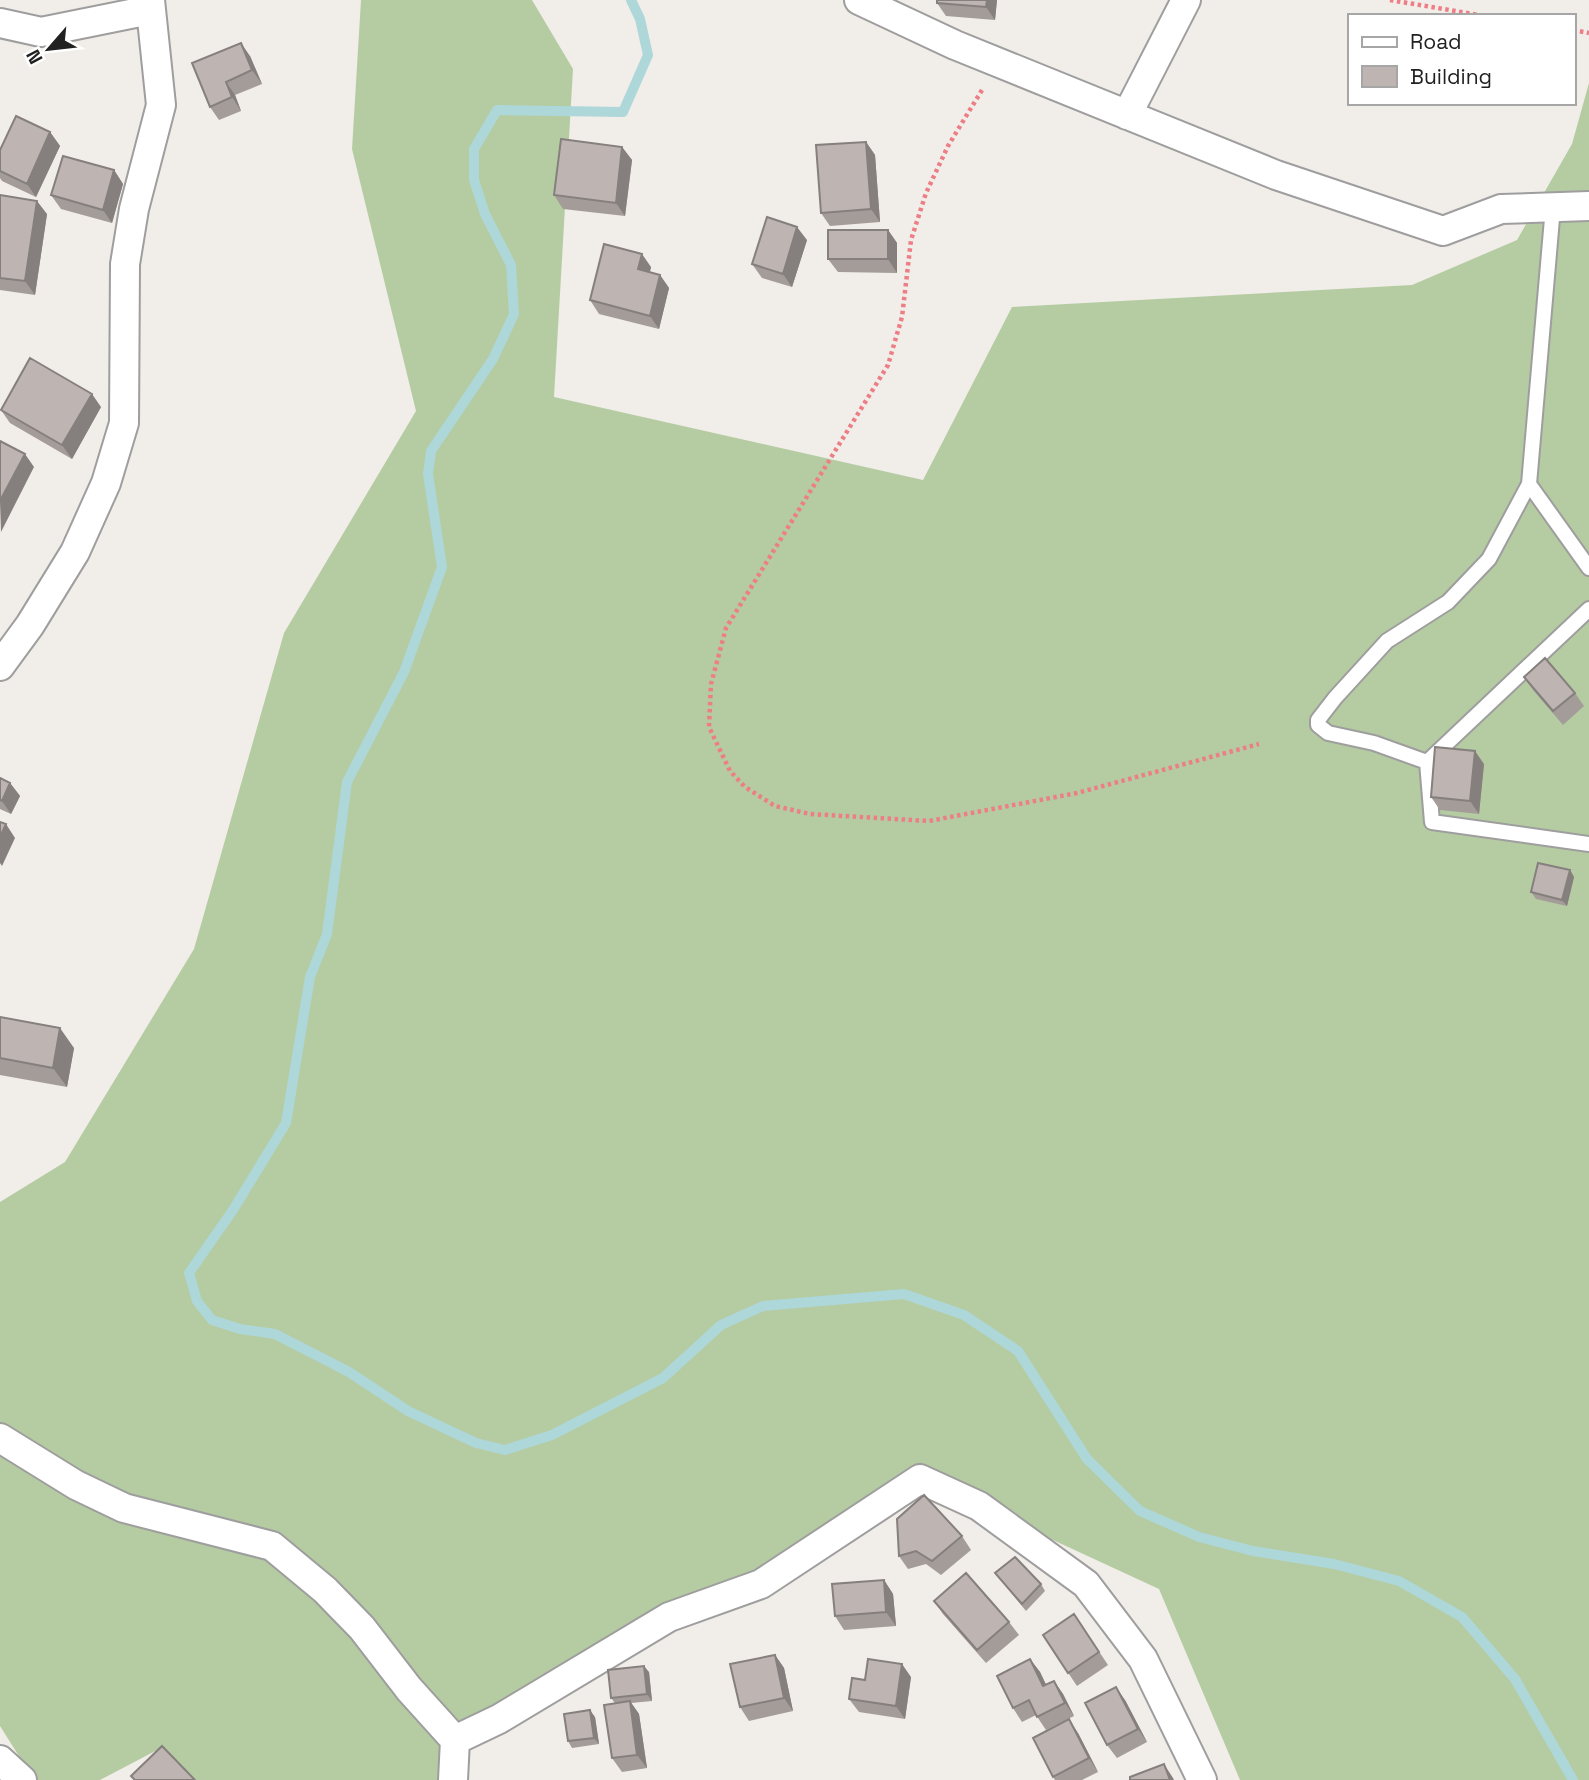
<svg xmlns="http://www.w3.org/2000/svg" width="1589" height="1780" font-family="'Space Grotesk',sans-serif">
<rect width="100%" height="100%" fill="#f1ede9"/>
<path fill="#b5cca2" d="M 361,0 L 532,0 L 573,69 L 554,397 L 923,480 L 1012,307 L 1412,285 L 1517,240 L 1572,144 L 1589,83 L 1589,1780 L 1240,1780 L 1159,1589 L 921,1479 L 456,1740 L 463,1780 L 196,1780 L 163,1747 L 100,1780 L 34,1780 L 0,1726 L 0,1202 L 65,1162 L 194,949 L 284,633 L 416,411 L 352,149 Z"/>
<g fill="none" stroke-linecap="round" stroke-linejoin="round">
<path stroke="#aed7da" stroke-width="10" d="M 631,0 L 640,19 L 648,55 L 623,112 L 497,110 L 474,149 L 474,180 L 485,214 L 511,265 L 514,314 L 493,359 L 431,451 L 428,474 L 442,567 L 404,672 L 347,782 L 327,934 L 310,977 L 286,1123 L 233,1210 L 189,1273 L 197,1301 L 212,1320 L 240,1329 L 275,1334 L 349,1372 L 408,1411 L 476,1443 L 505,1450 L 552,1435 L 663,1378 L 721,1325 L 763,1306 L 904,1294 L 964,1315 L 1018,1351 L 1087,1459 L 1140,1511 L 1199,1537 L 1253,1551 L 1334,1564 L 1399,1581 L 1462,1617 L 1515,1679 L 1573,1780"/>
<g stroke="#9e9e9e" stroke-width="18">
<path id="service" d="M 1553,207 L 1529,484 L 1589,568
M 1589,609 L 1427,762 L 1432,822 L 1589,844
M 1427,762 L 1374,743 L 1328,733 L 1318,725 L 1318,720 L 1335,698 L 1387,641 L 1448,602 L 1489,559 L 1529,484"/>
</g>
<g stroke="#9e9e9e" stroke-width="32">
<path id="minor" d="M 859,0 L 955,45 L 1276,175 L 1443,231 L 1501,209 L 1589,206
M 0,23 L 41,32 L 150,10
M 1127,115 L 1186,0
M 0,666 L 30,625 L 75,552 L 106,483 L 124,423 L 125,264 L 134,209 L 161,105 L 150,0
M 0,1438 L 76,1485 L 124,1508 L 272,1546 L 325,1590 L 362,1628 L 409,1689 L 455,1740 L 453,1780
M 455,1740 L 499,1719 L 669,1617 L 761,1584 L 920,1479 L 979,1506 L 1086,1584 L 1143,1659 L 1202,1780
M 0,1760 L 22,1780"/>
</g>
<path stroke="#ed7e85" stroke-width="4.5" stroke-dasharray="3.5 3.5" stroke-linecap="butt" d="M 1390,0 L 1485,16
M 1573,30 L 1589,33
M 982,90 L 948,146 L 926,193 L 911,240 L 902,317 L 888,365 L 726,628 L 711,684 L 709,727 L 730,771 L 745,787 L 775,806 L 810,814 L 929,821 L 1077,793 L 1259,744"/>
<use href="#service" stroke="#fff" stroke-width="14"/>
<use href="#minor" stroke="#fff" stroke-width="28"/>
</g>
<path fill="#a39c99" d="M 997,0 L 995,20 L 946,16 L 937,3 Z
M 250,56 L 262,84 L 235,95 L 241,111 L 219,120 L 210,107 L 192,63 Z
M 50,132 L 60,146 L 36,197 L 2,181 L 0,178 L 0,150 Z
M 866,142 L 875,155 L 880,222 L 830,226 L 821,213 Z
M 622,147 L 632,160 L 625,216 L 563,209 L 554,195 Z
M 114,170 L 123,184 L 112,223 L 61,209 L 51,195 Z
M 0,195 L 47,214 L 35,295 L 0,290 Z
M 888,230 L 897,243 L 897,273 L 838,272 L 828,259 Z
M 807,240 L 792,287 L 762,278 L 752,264 Z
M 651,267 L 650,272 L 660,275 L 669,288 L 659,329 L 599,314 L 590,300 Z
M 101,407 L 72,459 L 10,423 L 1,410 Z
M 1524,677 L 1575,693 L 1584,706 L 1563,725 L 1533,690 Z
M 1484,764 L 1479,814 L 1440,810 L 1431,797 Z
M 0,778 L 10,783 L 20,796 L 11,814 L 0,809 Z
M 1570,870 L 1574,877 L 1567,906 L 1536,899 L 1531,892 Z
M 0,1017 L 74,1048 L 67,1087 L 0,1075 Z
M 962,1536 L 971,1550 L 941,1575 L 926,1564 L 908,1569 L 899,1556 Z
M 995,1573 L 1041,1584 L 1045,1591 L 1026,1611 Z
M 884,1580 L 893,1594 L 896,1626 L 844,1630 L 835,1616 Z
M 934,1601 L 1009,1622 L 1019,1635 L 986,1663 L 943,1614 Z
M 1074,1614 L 1108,1665 L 1077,1686 L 1043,1635 Z
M 775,1655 L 784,1668 L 793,1711 L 749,1721 L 740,1707 Z
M 1030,1659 L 1040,1672 L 1046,1685 L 1054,1681 L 1063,1694 L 1074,1716 L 1046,1730 L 1036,1715 L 1022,1722 L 1013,1708 Z
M 649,1672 L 652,1701 L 631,1703 L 639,1714 L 647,1768 L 622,1772 L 612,1758 L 615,1703 L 611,1698 Z
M 911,1677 L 905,1719 L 859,1712 L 849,1699 L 865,1680 Z
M 1125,1700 L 1147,1742 L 1117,1758 L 1107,1745 Z
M 595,1717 L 599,1744 L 572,1748 L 568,1741 Z
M 1078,1733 L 1098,1772 L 1082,1780 L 1055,1780 L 1053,1777 Z"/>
<path fill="#857f7d" d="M 987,0 L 997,0 L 995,20 L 986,7 Z
M 241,43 L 250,56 L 262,84 L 252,70 Z
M 226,82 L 235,95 L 241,111 L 232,97 Z
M 50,132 L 60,146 L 36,197 L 27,184 Z
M 866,142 L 875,155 L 880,222 L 871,209 Z
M 622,147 L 632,160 L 625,216 L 616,203 Z
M 114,170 L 123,184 L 112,223 L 103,210 Z
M 37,201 L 47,214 L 35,295 L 25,281 Z
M 797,227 L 807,240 L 792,287 L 783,274 Z
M 888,230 L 897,243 L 897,273 L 888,259 Z
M 642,254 L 651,267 L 647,282 L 638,269 Z
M 660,275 L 669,288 L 659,329 L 650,316 Z
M 92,394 L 101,407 L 72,459 L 62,445 Z
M 25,454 L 34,467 L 1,532 L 0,501 Z
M 1475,751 L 1484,764 L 1479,814 L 1470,801 Z
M 10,783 L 20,796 L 11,814 L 2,801 Z
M 6,824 L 15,838 L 2,866 L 0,863 L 0,837 Z
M 1570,870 L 1574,877 L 1567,906 L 1562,900 Z
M 60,1028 L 74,1048 L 67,1087 L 53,1068 Z
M 884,1580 L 893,1594 L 896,1626 L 886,1612 Z
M 775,1655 L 784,1668 L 793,1711 L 784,1698 Z
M 1030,1659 L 1040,1672 L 1053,1699 L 1043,1686 Z
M 902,1664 L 911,1677 L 905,1719 L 896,1706 Z
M 644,1666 L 649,1672 L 652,1701 L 647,1694 Z
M 1054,1681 L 1063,1694 L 1074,1716 L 1065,1703 Z
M 1116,1687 L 1125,1700 L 1147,1742 L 1138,1729 Z
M 630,1701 L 639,1714 L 647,1768 L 637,1755 Z
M 590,1710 L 595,1717 L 599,1744 L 594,1738 Z
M 1069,1719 L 1078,1733 L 1098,1772 L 1089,1758 Z
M 1164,1764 L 1173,1778 L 1174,1780 L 1170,1780 Z"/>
<path fill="#beb5b2" stroke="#857f7d" stroke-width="2" d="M 937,0 L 987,0 L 986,7 L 937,3 Z
M 241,43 L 252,70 L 226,82 L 232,97 L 210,107 L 192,63 Z
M 16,116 L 50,132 L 27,184 L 0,171 L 0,150 Z
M 561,139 L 622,147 L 616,203 L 554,195 Z
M 866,142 L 871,209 L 821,213 L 816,145 Z
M 63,156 L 114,170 L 103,210 L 51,195 Z
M 0,195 L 37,201 L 25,281 L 0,278 Z
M 767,217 L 797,227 L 783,274 L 752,264 Z
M 828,230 L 888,230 L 888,259 L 828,259 Z
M 604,244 L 642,254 L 638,269 L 660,275 L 650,316 L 590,300 Z
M 30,358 L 92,394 L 62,445 L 1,410 Z
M 0,441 L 25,454 L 0,501 Z
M 1545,658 L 1575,693 L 1553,711 L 1524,677 Z
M 1435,747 L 1475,751 L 1470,801 L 1431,797 Z
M 0,778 L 10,783 L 2,801 L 0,800 Z
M 0,822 L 6,824 L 0,837 Z
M 1538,863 L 1570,870 L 1562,900 L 1531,892 Z
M 0,1017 L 60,1028 L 53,1068 L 0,1058 Z
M 924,1495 L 962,1536 L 932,1561 L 916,1551 L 899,1556 L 897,1519 Z
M 1015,1557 L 1041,1584 L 1022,1604 L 995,1573 Z
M 966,1573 L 1009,1622 L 977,1650 L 934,1601 Z
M 884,1580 L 886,1612 L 835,1616 L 832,1584 Z
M 1074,1614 L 1099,1652 L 1068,1673 L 1043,1635 Z
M 775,1655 L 784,1698 L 740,1707 L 730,1664 Z
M 868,1659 L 902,1664 L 896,1706 L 849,1699 L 852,1678 L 865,1680 Z
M 1030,1659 L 1043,1686 L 1054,1681 L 1065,1703 L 1037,1717 L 1029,1700 L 1013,1708 L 997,1676 Z
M 644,1666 L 647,1694 L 611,1698 L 608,1670 Z
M 1116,1687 L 1138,1729 L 1107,1745 L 1085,1703 Z
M 630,1701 L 637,1755 L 612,1758 L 604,1705 Z
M 590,1710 L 594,1738 L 568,1741 L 564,1714 Z
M 1069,1719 L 1089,1758 L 1053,1777 L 1033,1738 Z
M 162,1746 L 195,1780 L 135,1780 L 131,1776 Z
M 1164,1764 L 1170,1780 L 1130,1780 L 1130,1777 Z"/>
<rect x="1348" y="14" width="228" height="91" fill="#ffffff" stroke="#a6a6a6" stroke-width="2"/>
<rect x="1362" y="37" width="35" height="10" fill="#ffffff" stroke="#a6a6a6" stroke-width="2"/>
<text x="1410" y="49" font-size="21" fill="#212121">Road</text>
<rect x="1362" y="66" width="35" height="21" fill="#beb5b2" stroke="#a6a6a6" stroke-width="2"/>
<text x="1410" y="84" font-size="21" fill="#212121">Building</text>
<g transform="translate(49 49) rotate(242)" stroke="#ffffff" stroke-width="5" paint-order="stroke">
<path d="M0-5L12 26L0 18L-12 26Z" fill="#212121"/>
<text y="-10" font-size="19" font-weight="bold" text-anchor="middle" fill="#212121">N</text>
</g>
</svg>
